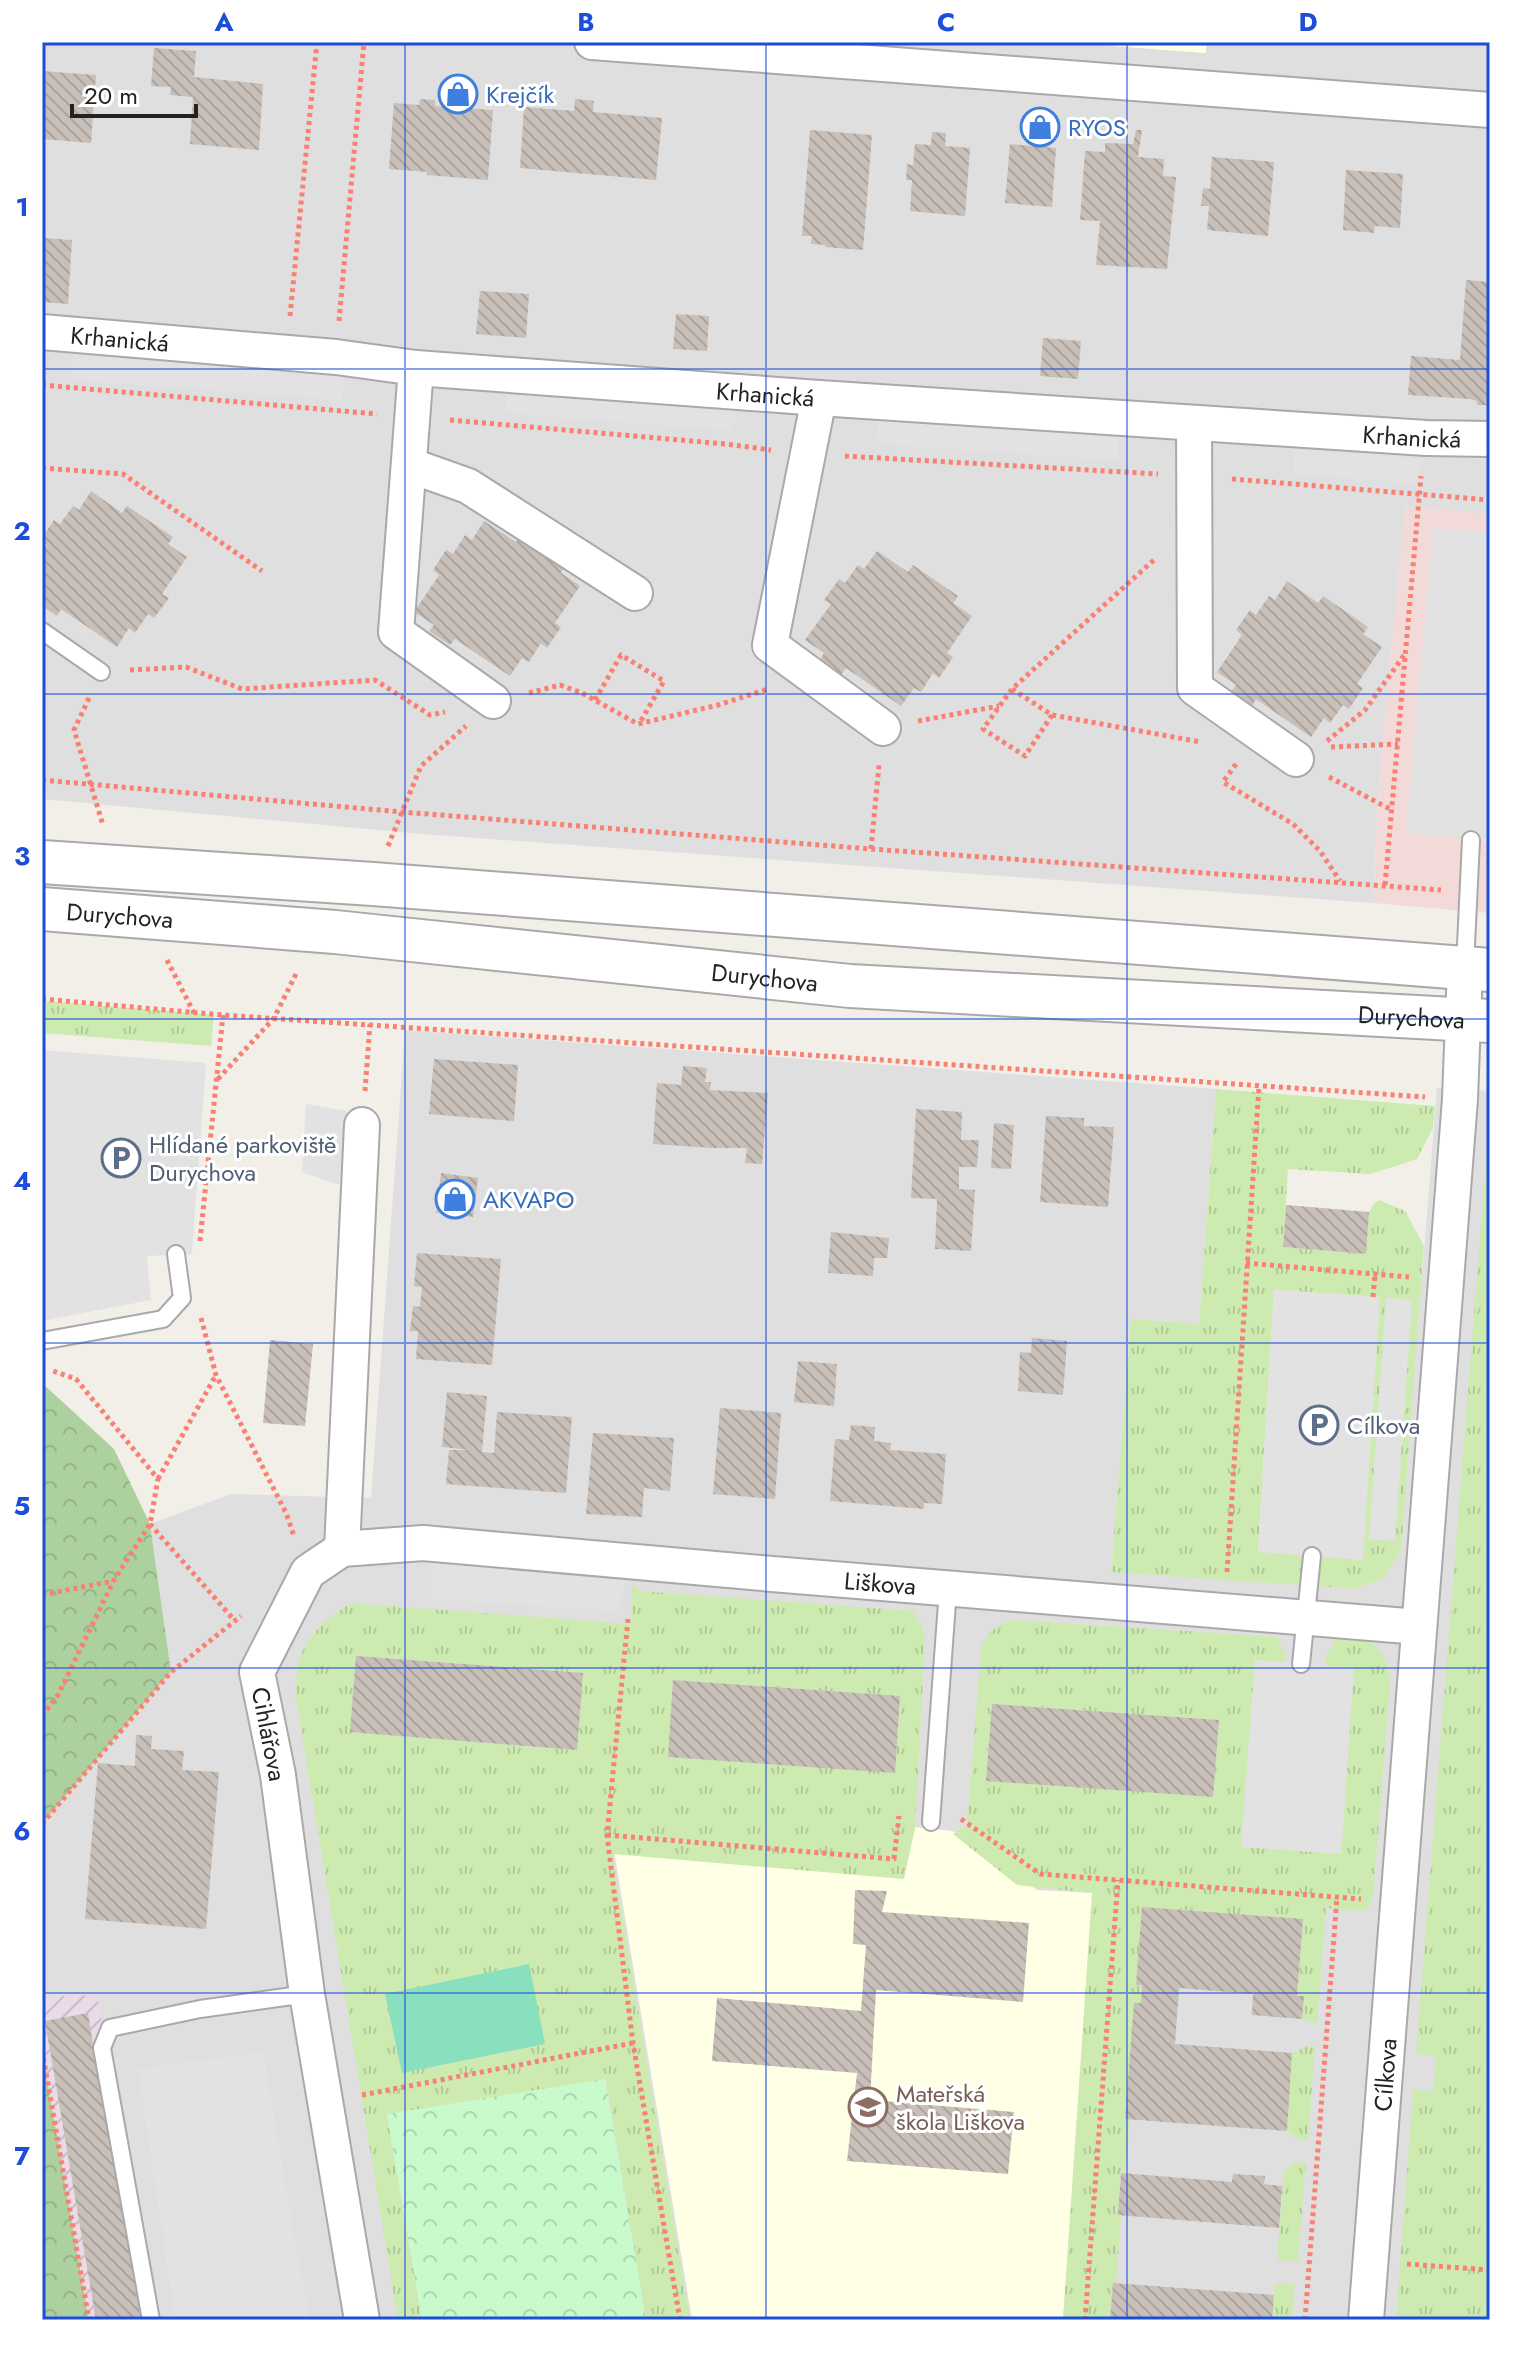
<svg xmlns="http://www.w3.org/2000/svg" width="1532" height="2362" font-family="Jost,sans-serif">
<defs>
<pattern id="industrial-furrows" width="10" height="10" patternUnits="userSpaceOnUse" patternTransform="scale(2)"><rect width="10" height="10" fill="#ebdbe8"/><path d="M-1 1l2-2M0 10L10 0M9 11l2-2" fill="none" stroke="#c9bcc7"/></pattern>
<pattern id="grass-tufts" width="24" height="20" patternUnits="userSpaceOnUse" patternTransform="scale(2)"><rect width="24" height="20" fill="#cdebb0"/><path d="M3 7l-1-3M5 7V3M7 7l1-3M15 17l-1-3M17 17v-4M19 17l1-3" fill="none" stroke="#b0c997"/></pattern>
<pattern id="forest-crowns" width="20" height="18" patternUnits="userSpaceOnUse" patternTransform="scale(2)"><rect width="20" height="18" fill="#add19e"/><path d="M2 6a3 3 0 1 1 6 0M12 15a3 3 0 1 1 6 0" fill="none" stroke="#95b388"/></pattern>
<pattern id="park-crowns" width="20" height="18" patternUnits="userSpaceOnUse" patternTransform="scale(2)"><rect width="20" height="18" fill="#c8facc"/><path d="M2 6a3 3 0 1 1 6 0M12 15a3 3 0 1 1 6 0" fill="none" stroke="#acd6af"/></pattern>
<pattern id="building-back-hatch" width="6" height="6" patternUnits="userSpaceOnUse" patternTransform="scale(2)"><rect width="6" height="6" fill="#c7bfb8"/><path d="M-1 5l2 2M0 0l6 6M5-1l2 2" fill="none" stroke="#aba49e"/></pattern>
</defs>
<rect width="100%" height="100%" fill="#f2efe9"/>
<path fill="#e0dfdf" d="M 42,42 L 1062,42 L 1205,53 L 1206,42 L 1490,42 L 1490,514 L 1405,507 L 1379,785 L 1373,903 L 422,834 L 42,799 Z
M 405,1030 L 1216,1089 L 1199,1324 L 1131,1319 L 1111,1571 L 1356,1589 L 1385,1577 L 1422,1278 L 1437,1088 L 1490,1091 L 1490,2320 L 156,2320 L 42,1997 L 42,1824 L 171,1672 L 150,1524 L 231,1494 L 371,1498 Z"/>
<path fill="#f2dad9" d="M 1405,506 L 1490,514 L 1490,913 L 1373,903 L 1379,785 Z"/>
<path fill="url(#industrial-furrows)" d="M 97,1995 L 156,2320 L 89,2320 L 42,2050 L 42,1997 Z"/>
<path fill="#ffffe5" d="M 1062,42 L 1206,42 L 1206,53 Z
M 913,1827 L 953,1831 L 1037,1890 L 1094,1893 L 1063,2320 L 692,2320 L 614,1851 Z"/>
<path fill="url(#grass-tufts)" fill-rule="evenodd" d="M 42,1001 L 214,1015 L 211,1046 L 42,1033 Z
M 1216,1089 L 1435,1106 L 1433,1128 L 1417,1159 L 1371,1174 L 1288,1169 L 1283,1247 L 1365,1254 C 1367,1237 1363,1209 1379,1200 L 1405,1211 L 1424,1246 L 1401,1550 L 1385,1577 L 1356,1589 L 1111,1572 L 1131,1319 L 1199,1324 ZM 1274,1290 L 1379,1297 L 1258,1552 Z
M 1490,1110 L 1490,2320 L 1396,2320 L 1413,2090 L 1433,2091 L 1436,2056 L 1416,2054 Z
M 632,1584 L 640,1591 L 913,1611 L 922,1626 L 925,1640 L 915,1828 L 904,1879 L 612,1854 L 690,2320 L 646,2320 L 606,2079 L 387,2115 L 422,2320 L 398,2320 L 295,1692 C 296,1681 297,1669 300,1659 C 307,1633 330,1616 351,1603 L 631,1624 ZM 356,1656 L 582,1673 L 576,1750 L 351,1732 ZM 673,1680 L 900,1696 L 895,1772 L 669,1757 Z
M 1014,1620 L 1278,1637 L 1287,1659 L 1284,1662 L 1255,1661 L 1242,1847 L 1341,1853 L 1354,1668 L 1328,1666 L 1324,1660 L 1334,1642 L 1352,1631 C 1378,1644 1388,1654 1390,1684 L 1373,1897 L 1368,1908 L 1360,1911 L 1326,1908 L 1317,2023 L 1302,2019 L 1304,1996 L 1297,1996 L 1303,1919 L 1142,1907 L 1136,1984 L 1142,1985 L 1141,2003 L 1125,2173 L 1120,2173 L 1118,2215 L 1121,2216 L 1116,2283 L 1113,2284 L 1110,2320 L 1063,2320 L 1092,1893 L 1017,1885 L 953,1834 L 967,1825 L 981,1648 C 987,1633 997,1623 1014,1620 ZM 992,1704 L 1218,1720 L 1213,1796 L 986,1780 Z
M 1308,2046 L 1315,2046 L 1308,2140 L 1299,2140 L 1287,2131 L 1292,2053 Z
M 1306,2162 L 1298,2261 L 1277,2260 L 1284,2171 L 1293,2163 Z
M 1275,2283 L 1295,2284 L 1292,2320 L 1272,2320 Z"/>
<path fill="url(#forest-crowns)" d="M 42,1383 L 114,1449 L 150,1524 L 171,1672 L 42,1824 Z
M 42,2050 L 89,2320 L 42,2320 Z"/>
<path fill="url(#park-crowns)" d="M 605,2079 L 646,2320 L 422,2320 L 387,2114 Z"/>
<path fill="#88e0be" d="M 529,1964 L 545,2044 L 402,2073 L 385,1994 Z"/>
<path fill="#e2e2e2" d="M 72,354 L 344,375 L 342,400 L 70,380 Z
M 508,387 L 736,404 L 734,431 L 505,413 Z
M 878,420 L 1119,437 L 1117,460 L 877,444 Z
M 1294,449 L 1423,459 L 1414,483 L 1294,474 Z
M 1433,528 L 1490,533 L 1490,841 L 1406,833 Z
M 42,1050 L 206,1063 L 192,1254 L 147,1256 L 151,1300 L 42,1321 Z
M 306,1104 L 347,1111 L 339,1185 L 302,1172 Z
M 1274,1290 L 1380,1297 L 1363,1560 L 1258,1552 Z
M 1386,1298 L 1412,1300 L 1395,1541 L 1369,1539 Z
M 433,1563 L 625,1579 L 620,1611 L 431,1599 Z
M 1255,1660 L 1354,1668 L 1341,1854 L 1241,1847 Z
M 263,2052 L 309,2320 L 175,2320 L 138,2068 Z"/>
<path fill="url(#building-back-hatch)" d="M 154,48 L 196,51 L 194,77 L 263,84 L 259,150 L 190,144 L 193,97 L 170,95 L 171,87 L 151,86 Z
M 42,71 L 96,75 L 91,143 L 42,139 Z
M 420,99 L 435,100 L 435,106 L 493,110 L 488,180 L 427,175 L 427,172 L 389,169 L 394,103 L 419,105 Z
M 575,99 L 594,101 L 593,112 L 662,118 L 656,180 L 520,168 L 524,107 L 574,111 Z
M 810,130 L 872,135 L 863,250 L 825,247 L 826,245 L 811,244 L 812,236 L 802,236 Z
M 1136,130 L 1142,130 L 1138,157 L 1164,159 L 1163,176 L 1176,177 L 1167,269 L 1096,265 L 1100,221 L 1080,220 L 1085,151 L 1105,152 L 1105,143 L 1133,144 Z
M 932,132 L 946,133 L 945,146 L 970,148 L 965,216 L 910,211 L 912,180 L 906,180 L 907,164 L 913,165 L 915,144 L 931,145 Z
M 1010,144 L 1056,148 L 1052,207 L 1005,203 Z
M 1212,157 L 1274,162 L 1268,236 L 1207,230 L 1209,206 L 1201,206 L 1203,188 L 1210,189 Z
M 1346,170 L 1403,174 L 1400,228 L 1375,226 L 1374,233 L 1343,230 Z
M 42,238 L 72,240 L 68,304 L 42,302 Z
M 1466,280 L 1490,282 L 1490,405 L 1477,405 L 1477,401 L 1470,399 L 1408,395 L 1411,356 L 1460,360 Z
M 480,291 L 529,294 L 526,338 L 476,334 Z
M 676,314 L 709,316 L 707,351 L 673,349 Z
M 1043,338 L 1081,341 L 1078,379 L 1040,376 Z
M 91,491 L 122,513 L 127,506 L 173,537 L 168,544 L 187,557 L 162,594 L 169,598 L 154,618 L 148,614 L 135,633 L 129,628 L 117,647 L 61,609 L 57,616 L 42,606 L 42,552 L 47,545 L 42,542 L 42,538 L 54,520 L 60,524 L 73,506 L 79,510 Z
M 484,521 L 516,542 L 520,535 L 565,565 L 561,573 L 580,586 L 555,623 L 561,627 L 547,648 L 541,643 L 529,662 L 522,658 L 510,676 L 455,639 L 450,645 L 429,631 L 434,625 L 414,612 L 439,575 L 433,570 L 446,550 L 453,554 L 465,535 L 472,540 Z
M 877,551 L 908,572 L 913,565 L 958,596 L 953,603 L 972,616 L 947,653 L 953,657 L 939,678 L 933,673 L 921,692 L 914,688 L 901,706 L 846,668 L 841,675 L 820,660 L 824,653 L 805,640 L 831,604 L 824,600 L 839,579 L 845,583 L 858,565 L 864,569 Z
M 1287,581 L 1318,603 L 1323,596 L 1368,627 L 1363,634 L 1382,647 L 1357,684 L 1363,688 L 1349,709 L 1343,705 L 1330,723 L 1324,718 L 1311,737 L 1256,699 L 1252,706 L 1231,692 L 1236,685 L 1217,672 L 1242,635 L 1236,630 L 1250,610 L 1256,615 L 1269,596 L 1275,600 Z
M 434,1059 L 518,1065 L 514,1121 L 429,1114 Z
M 683,1066 L 707,1068 L 705,1082 L 711,1082 L 710,1090 L 768,1093 L 762,1164 L 745,1163 L 747,1148 L 714,1148 L 653,1144 L 657,1083 L 681,1085 Z
M 916,1109 L 962,1112 L 961,1140 L 979,1140 L 977,1167 L 959,1167 L 959,1189 L 975,1190 L 971,1251 L 935,1249 L 937,1199 L 911,1198 Z
M 1046,1116 L 1084,1118 L 1084,1126 L 1114,1127 L 1108,1207 L 1040,1202 Z
M 994,1123 L 1014,1125 L 1011,1169 L 991,1168 Z
M 441,1173 L 478,1178 L 473,1217 L 436,1213 Z
M 1286,1205 L 1369,1212 L 1366,1254 L 1283,1247 Z
M 831,1232 L 889,1238 L 887,1258 L 874,1258 L 873,1276 L 828,1273 Z
M 417,1253 L 501,1259 L 492,1365 L 416,1359 L 418,1331 L 410,1331 L 413,1306 L 420,1307 L 422,1287 L 414,1286 Z
M 1032,1338 L 1067,1341 L 1063,1395 L 1018,1391 L 1020,1352 L 1031,1353 Z
M 270,1340 L 313,1344 L 305,1426 L 263,1423 Z
M 798,1361 L 837,1364 L 834,1406 L 794,1402 Z
M 447,1392 L 487,1396 L 482,1452 L 494,1453 L 497,1412 L 572,1417 L 566,1493 L 446,1484 L 449,1450 L 470,1450 L 442,1447 Z
M 720,1408 L 781,1413 L 775,1499 L 713,1494 Z
M 851,1425 L 875,1427 L 874,1441 L 891,1443 L 890,1450 L 946,1454 L 942,1504 L 924,1503 L 924,1509 L 830,1501 L 835,1439 L 849,1440 Z
M 593,1433 L 674,1438 L 670,1491 L 644,1488 L 642,1517 L 586,1514 Z
M 356,1656 L 583,1673 L 577,1750 L 350,1732 Z
M 673,1680 L 900,1696 L 895,1773 L 668,1757 Z
M 992,1704 L 1219,1720 L 1213,1797 L 986,1781 Z
M 136,1735 L 152,1736 L 151,1749 L 184,1751 L 182,1770 L 219,1772 L 206,1929 L 85,1919 L 98,1763 L 135,1766 Z
M 855,1890 L 887,1891 L 882,1912 L 1029,1923 L 1023,2002 L 876,1990 L 870,2100 L 1014,2112 L 1008,2174 L 847,2161 L 857,2073 L 712,2061 L 717,1998 L 861,2011 L 866,1945 L 853,1944 Z
M 1142,1907 L 1303,1919 L 1297,1996 L 1304,1996 L 1302,2019 L 1252,2015 L 1253,1994 L 1179,1988 L 1175,2044 L 1292,2053 L 1287,2131 L 1125,2119 L 1134,2003 L 1141,2003 L 1142,1985 L 1136,1985 Z
M 88,2013 L 94,2051 L 141,2320 L 96,2320 L 45,2021 Z
M 1121,2173 L 1232,2182 L 1233,2174 L 1265,2176 L 1264,2184 L 1282,2186 L 1279,2228 L 1118,2215 Z
M 1113,2283 L 1274,2295 L 1272,2320 L 1110,2320 Z"/>
<g fill="none" stroke-linecap="round" stroke-linejoin="round">
<g stroke="#a9a9a9" stroke-width="20">
<path id="service" d="M 42,631 L 101,672
M 1465,966 L 1471,840
M 42,1341 L 163,1319 L 182,1298 L 176,1254
M 1301,1664 L 1312,1556
M 931,1822 L 948,1589
M 151,2320 L 102,2048 L 110,2028 L 200,2009 L 307,1994"/>
</g>
<g stroke="#a9a9a9" stroke-width="38">
<g id="minor">
<path d="M 592,42 L 1490,110"/>
<path id="s1" d="M 42,332 L 336,357 L 416,368 L 819,398 L 1426,438 L 1490,439"/>
<path d="M 416,368 L 396,632 L 493,701"/>
<path d="M 819,398 L 770,645 L 883,728"/>
<path d="M 1194,423 L 1195,688 L 1296,759"/>
<path d="M 409,465 L 468,486 L 635,593"/>
<path d="M 342,1549 L 362,1125"/>
<path id="s2" d="M 362,2320 L 307,1994 L 278,1775 L 257,1672 L 308,1572 L 342,1549 L 423,1543 L 772,1574 L 1419,1627"/>
<path id="s3" d="M 1366,2320 L 1460,1099 L 1465,968"/>
</g>
</g>
<g stroke="#a9a9a9" stroke-width="46">
<g id="tertiary">
<path d="M 42,862 L 373,884 L 1490,970"/>
<path id="s4" d="M 42,909 L 335,932 L 850,986 L 1490,1021"/>
</g>
</g>
<path stroke="#fa8072" stroke-width="5" stroke-dasharray="4 4" stroke-linecap="butt" d="M 290,316 L 317,42
M 339,321 L 364,42
M 42,385 L 377,414
M 450,420 L 726,444 L 771,450
M 845,456 L 1158,474
M 42,468 L 123,474 L 262,571
M 1232,479 L 1490,500
M 130,670 L 186,667 L 242,689 L 375,680 L 430,715 L 445,712
M 1012,689 L 1052,715 L 1201,742
M 529,693 L 560,685 L 582,693 L 638,724 L 718,705 L 768,689
M 89,698 L 74,730 L 103,825
M 595,700 L 621,655 L 664,681 L 639,724
M 1052,715 L 1025,756 L 983,729 L 1012,689 L 1156,558
M 918,721 L 999,706
M 1327,741 L 1365,710 L 1405,654
M 1331,747 L 1398,744
M 1236,764 L 1223,782 L 1293,824 L 1320,851 L 1340,881
M 1329,777 L 1392,810
M 42,780 L 402,812 L 871,849 L 1441,890
M 388,846 L 421,766 L 466,726
M 871,849 L 879,765
M 1385,885 L 1421,476
M 167,960 L 194,1013
M 42,999 L 223,1015 L 1425,1097
M 218,1079 L 274,1018 L 297,972
M 365,1091 L 370,1024
M 200,1241 L 223,1015
M 1246,1263 L 1409,1277
M 1373,1297 L 1375,1275
M 201,1318 L 216,1375 L 286,1513 L 294,1536
M 158,1479 L 216,1375
M 150,1524 L 235,1621
M 1227,1572 L 1259,1086
M 42,1595 L 113,1581
M 628,1619 L 607,1835 L 633,2043 L 680,2320
M 42,1716 L 58,1695 L 114,1580 L 150,1524 L 158,1479 L 76,1379 L 50,1370
M 961,1819 L 1040,1874 L 1361,1899
M 42,1824 L 171,1672 L 241,1616
M 607,1835 L 894,1859 L 899,1816
M 42,2050 L 89,2320
M 362,2095 L 633,2043
M 1407,2264 L 1490,2270
M 1085,2320 L 1118,1880
M 1305,2320 L 1337,1897"/>
<use href="#service" stroke="#fff" stroke-width="16"/>
<use href="#minor" stroke="#fff" stroke-width="34"/>
<use href="#tertiary" stroke="#fff" stroke-width="42"/>
</g>
<path fill="none" stroke="#1d4ed8" stroke-width="2" stroke-opacity="0.55" d="M 405,42 L 405,2320M 766,42 L 766,2320M 1127,42 L 1127,2320M 42,369 L 1490,369M 42,694 L 1490,694M 42,1019 L 1490,1019M 42,1343 L 1490,1343M 42,1668 L 1490,1668M 42,1993 L 1490,1993"/>
<defs>
<g id="shop-ring" transform="scale(2)"><circle r="9.5" fill="#fff" stroke="#3f7fe0" stroke-width="1.5"/><path d="M-5-2.5h2.3a2.7 3.5 0 0 1 5.4 0H5L5.5 6h-11ZM-1.5-2.5h3a1.5 2.3 0 0 0-3 0Z" fill="#3f7fe0"/></g>
<g id="parking-ring" transform="scale(2)"><circle r="9.5" fill="#fff" stroke="#5c6f8a" stroke-width="1.5"/><path d="M-3.5-5.5H1a3.5 3.5 0 0 1 0 7H-1V5.5H-3.5ZM-1-3.4V-.6H.8a1.4 1.4 0 0 0 0-2.8Z" fill="#5c6f8a"/></g>
<g id="school-ring" transform="scale(2)"><circle r="9.5" fill="#fff" stroke="#8d6e63" stroke-width="1.5"/><path d="M0-5L7-2L0 1L-7-2ZM-4 1L0 2.5L4 1V4Q0 6-4 4Z" fill="#8d6e63"/></g>
</defs>
<g fill-rule="evenodd">
<use href="#shop-ring" x="458" y="94"/>
<use href="#shop-ring" x="1040" y="127"/>
<use href="#parking-ring" x="121" y="1158"/>
<use href="#shop-ring" x="455" y="1199"/>
<use href="#parking-ring" x="1319" y="1425"/>
<use href="#school-ring" x="868" y="2107"/>
</g>
<g text-anchor="middle" dominant-baseline="central" stroke-width="6" stroke-linejoin="round" paint-order="stroke">
<g font-size="24" fill="#366cbe" stroke="#fff" text-anchor="start">
<text x="486" y="94">Krejčík</text>
<text x="1068" y="127">RYOS</text>
<text x="483" y="1199">AKVAPO</text>
</g>
<g font-size="24" fill="#222" stroke="#fff">
<text stroke="none"><textPath href="#s1" startOffset="78">Krhanická</textPath></text>
<text stroke="none"><textPath href="#s1" startOffset="726">Krhanická</textPath></text>
<text stroke="none"><textPath href="#s1" startOffset="1374">Krhanická</textPath></text>
<text stroke="none"><textPath href="#s4" startOffset="78">Durychova</textPath></text>
<text stroke="none"><textPath href="#s4" startOffset="726">Durychova</textPath></text>
<text stroke="none"><textPath href="#s4" startOffset="1374">Durychova</textPath></text>
<text stroke="none"><textPath href="#s2" startOffset="1350">Liškova</textPath></text>
<text transform="translate(269 1734) rotate(79)">Cihlářova</text>
<text stroke="none"><textPath href="#s3" startOffset="246">Cílkova</textPath></text>
</g>
<g font-size="24" fill="#4e5e75" stroke="#fff" text-anchor="start">
<text x="149" y="1144">Hlídané parkoviště<tspan x="149" dy="28">Durychova</tspan></text>
<text x="1347" y="1425">Cílkova</text>
</g>
<g font-size="24" fill="#785e54" stroke="#fff" text-anchor="start">
<text x="896" y="2093">Mateřská<tspan x="896" dy="28">škola Liškova</tspan></text>
</g>
</g>
<rect width="1532" height="2362" fill="none" stroke="#ffffff" stroke-width="88"/>
<path d="M72 104v12h124v-12" fill="none" stroke="#222222" stroke-width="4"/>
<text x="84" y="104" font-size="24" fill="#222222" stroke="#ffffff" stroke-width="6" paint-order="stroke">20 m</text>
<rect x="44" y="44" width="1444" height="2274" fill="none" stroke="#1d4ed8" stroke-width="3"/>
<g font-size="26" text-anchor="middle" font-weight="bold" fill="#1d4ed8">
<text x="224" y="31">A</text>
<text x="586" y="31">B</text>
<text x="946" y="31">C</text>
<text x="1308" y="31">D</text>
<text x="22" y="216">1</text>
<text x="22" y="540">2</text>
<text x="22" y="865">3</text>
<text x="22" y="1190">4</text>
<text x="22" y="1515">5</text>
<text x="22" y="1840">6</text>
<text x="22" y="2165">7</text>
</g>
</svg>
